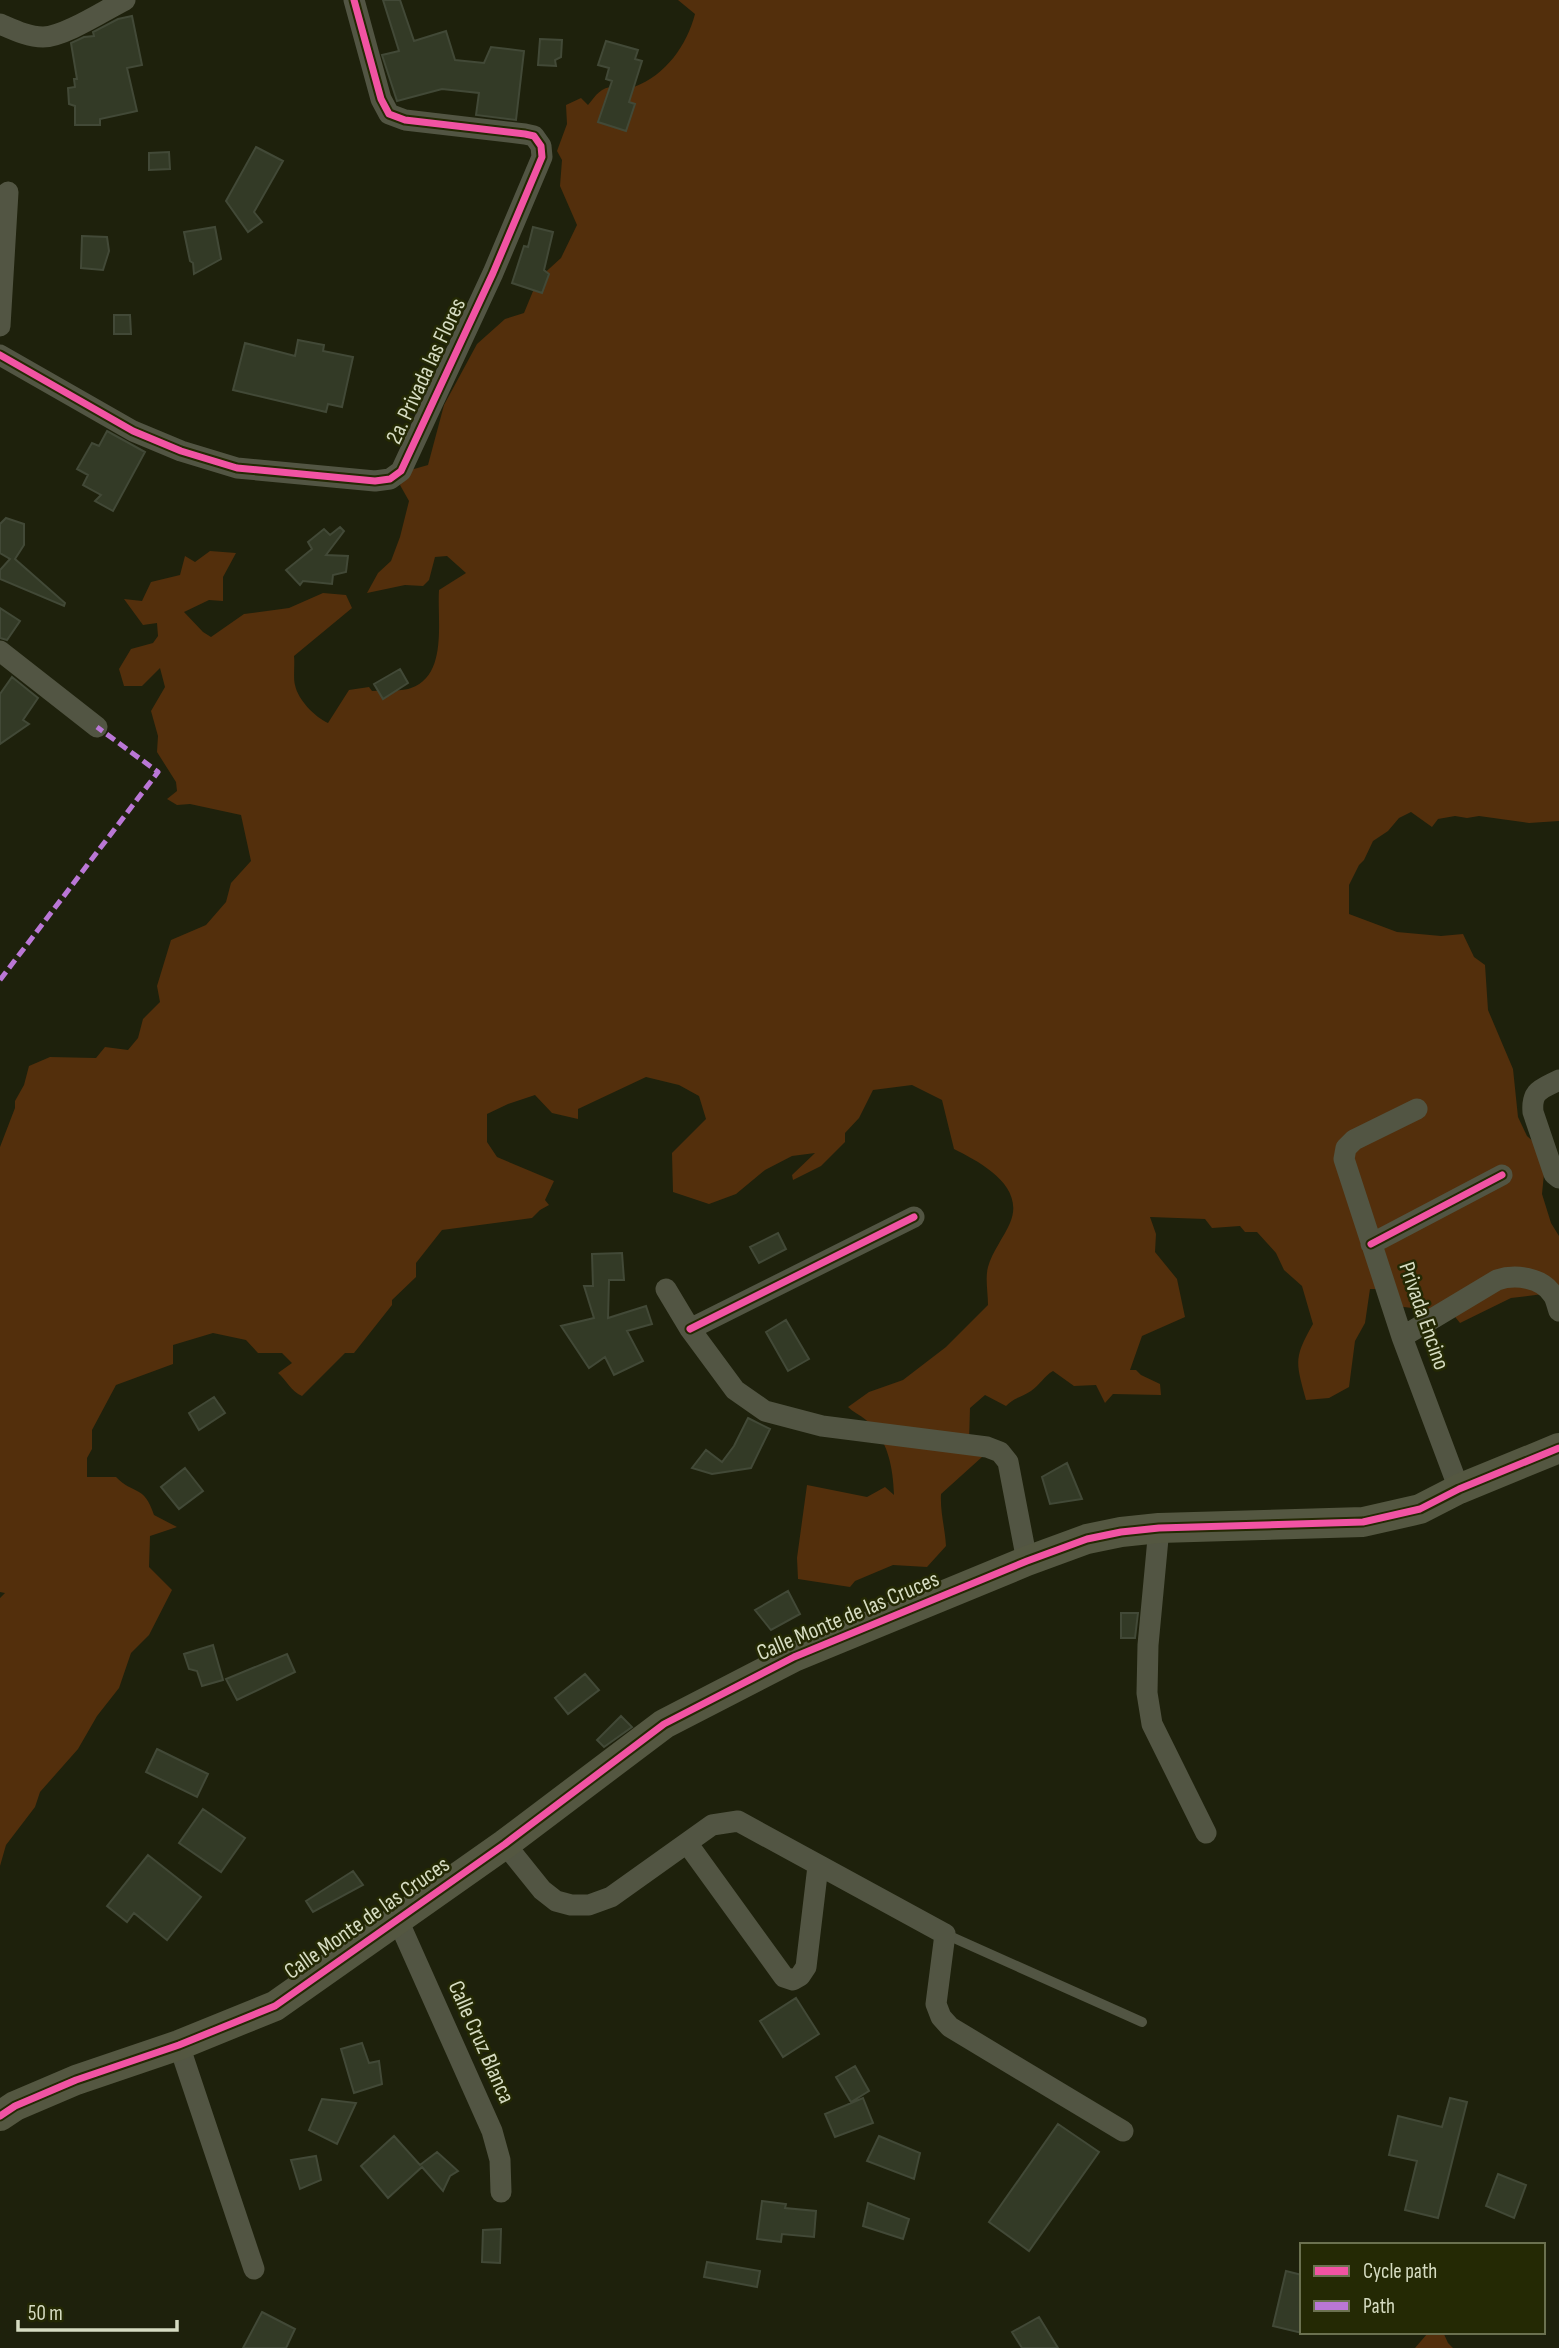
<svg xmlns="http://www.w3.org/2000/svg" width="1559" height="2348" font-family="'Sofia Sans Condensed',sans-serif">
<rect width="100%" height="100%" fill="#1e210c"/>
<path fill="#532f0c" d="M 678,0 L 1559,0 L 1559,821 L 1529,823 L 1479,816 L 1467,818 L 1455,816 L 1438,819 L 1432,827 L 1411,812 L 1399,818 L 1388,831 L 1373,841 L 1364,860 L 1359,865 L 1349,885 L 1349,914 L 1397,932 L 1441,936 L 1463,934 L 1474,957 L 1485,965 L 1488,1010 L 1513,1069 L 1518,1117 L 1527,1136 L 1546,1153 L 1542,1194 L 1551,1223 L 1559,1236 L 1559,1310 L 1543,1294 L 1511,1298 L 1460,1323 L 1452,1313 L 1396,1306 L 1380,1289 L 1370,1289 L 1365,1323 L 1355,1341 L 1349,1387 L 1329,1398 L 1306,1400 C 1296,1362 1293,1359 1313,1324 L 1302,1286 L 1284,1270 L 1276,1253 L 1257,1232 L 1245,1232 L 1240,1226 L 1212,1228 L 1205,1219 L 1150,1217 L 1156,1234 L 1155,1252 L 1177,1279 L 1185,1317 L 1142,1336 L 1130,1370 L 1136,1370 L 1141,1375 L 1160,1384 L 1161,1395 L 1113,1394 L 1105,1403 L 1096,1385 L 1074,1386 L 1053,1371 C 1044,1376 1040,1385 1031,1391 C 1022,1397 1013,1398 1006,1406 L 985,1395 L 970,1408 L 969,1442 L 993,1452 L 982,1457 L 941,1494 C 940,1512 945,1528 946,1546 L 927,1567 L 893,1565 L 855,1581 L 850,1587 L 798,1579 L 797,1558 L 807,1485 L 867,1497 L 885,1487 L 894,1495 C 893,1467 888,1439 866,1420 C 860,1415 853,1412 848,1407 L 869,1392 L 903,1380 L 946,1347 L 988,1305 C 988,1293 985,1278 988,1267 C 992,1252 1004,1237 1010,1223 C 1026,1186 980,1162 954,1149 L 942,1100 L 912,1085 L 873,1090 L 859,1118 L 845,1133 L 845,1142 L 821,1166 L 793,1180 L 792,1175 L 815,1153 L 792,1156 L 765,1170 L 736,1194 L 709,1204 L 673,1192 L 672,1153 L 706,1119 L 699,1096 L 679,1085 L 646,1077 L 578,1109 L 578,1119 L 552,1113 L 535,1095 L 508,1104 L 487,1114 L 487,1142 L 497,1157 L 554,1181 L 545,1200 L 549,1205 L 540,1210 L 532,1218 L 442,1230 L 416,1263 L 416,1277 L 392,1300 L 392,1305 L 354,1353 L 345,1353 L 302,1396 C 291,1391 287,1381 278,1373 L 292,1363 L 282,1353 L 258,1353 L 246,1340 L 213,1333 L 173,1345 L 173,1364 L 116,1385 L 92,1430 L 92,1449 L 87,1458 L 87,1477 L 116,1477 C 133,1495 144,1484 154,1515 L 177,1527 L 150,1536 L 149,1567 L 172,1590 L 149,1635 L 131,1653 L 119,1688 L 97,1716 L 78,1749 L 40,1792 L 35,1807 L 6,1845 L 0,1866 L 0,1598 L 5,1593 L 0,1592 L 0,1147 L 15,1108 L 15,1101 L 24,1085 L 29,1066 L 50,1057 L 96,1058 L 105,1047 L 128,1050 L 138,1038 L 143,1019 L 160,1002 L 157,986 L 171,940 L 206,925 L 226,902 L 231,883 L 251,861 L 241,815 L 190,804 L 177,805 L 167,799 L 177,791 L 176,782 L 157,752 L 158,736 L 151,711 L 165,687 L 160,668 L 142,686 L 124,686 L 119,669 L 131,649 L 153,643 L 158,636 L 157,623 L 143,625 L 124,599 L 142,601 L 151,582 L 180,575 L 185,556 L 195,562 L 210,551 L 236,553 L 223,577 L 223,601 L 209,600 L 184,612 L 203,632 L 211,637 L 244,614 L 289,608 L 323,593 L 346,595 L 352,608 L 294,656 C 295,664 293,678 295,685 C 298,700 315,717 328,723 L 349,690 L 369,687 L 372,691 C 384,690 400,692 411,688 C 448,675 437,621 439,590 L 466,573 L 447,556 L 435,557 L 429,580 L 423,586 L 405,585 L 367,593 L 378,573 L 391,561 L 400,537 L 409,501 L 400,485 L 407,471 L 428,465 L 444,405 L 477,344 L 505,319 L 524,313 L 538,279 L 561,258 L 577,225 L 560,186 L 562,160 L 557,151 L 567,124 L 566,105 L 581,98 L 588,105 C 597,94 602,85 618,87 C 623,87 630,89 634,87 C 666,75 687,45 695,14 Z
M 1432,2332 L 1443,2332 L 1448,2343 L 1453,2348 L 1399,2348 L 1415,2348 L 1427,2334 Z"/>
<path fill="#333a26" stroke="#424937" stroke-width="2" d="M 383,0 L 400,0 L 414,41 L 446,31 L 455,60 L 484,63 L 491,47 L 524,51 L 516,120 L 476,115 L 479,93 L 442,89 L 397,101 L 382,55 L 399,51 Z
M 132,16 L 142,65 L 127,68 L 137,111 L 100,119 L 100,125 L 75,125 L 75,106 L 69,104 L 68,88 L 75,87 L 74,79 L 77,79 L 71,43 L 84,37 L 94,36 L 93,32 L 118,19 Z
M 540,39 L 562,40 L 561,57 L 555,60 L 556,66 L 538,65 Z
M 606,41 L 638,50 L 635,59 L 642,61 L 629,102 L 635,104 L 626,131 L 598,122 L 612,81 L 606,79 L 609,68 L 598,65 Z
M 256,147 L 283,161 L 254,212 L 262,222 L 248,232 L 226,201 Z
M 169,152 L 170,169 L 149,170 L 149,153 Z
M 215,227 L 221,259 L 194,274 L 193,263 L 190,261 L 184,232 Z
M 533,227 L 553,232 L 544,270 L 549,274 L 542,293 L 512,283 L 524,246 L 528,247 Z
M 82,236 L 107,237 L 109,251 L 103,270 L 81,268 Z
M 114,315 L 130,315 L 131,334 L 114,334 Z
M 298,340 L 324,345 L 323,351 L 353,357 L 342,407 L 328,404 L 326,412 L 233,390 L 245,343 L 295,356 Z
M 107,431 L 145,452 L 113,511 L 95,501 L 101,495 L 83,485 L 88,475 L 77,469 L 92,443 L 99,446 Z
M 6,518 L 24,524 L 24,545 L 15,559 L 65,603 L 64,606 L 0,579 L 0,570 L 10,559 L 0,553 L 0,524 Z
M 340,527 L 344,531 L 326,555 L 348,556 L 346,572 L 333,575 L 332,584 L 303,581 L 300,585 L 286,570 L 312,549 L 308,542 L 324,529 L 330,535 Z
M 0,608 L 20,621 L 7,640 L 0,638 Z
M 400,669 L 408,683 L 383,699 L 374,684 Z
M 12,677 L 38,698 L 23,720 L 29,724 L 0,744 L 0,694 Z
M 778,1233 L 786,1249 L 759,1263 L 750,1247 Z
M 622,1253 L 624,1280 L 609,1280 L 608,1318 L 646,1306 L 652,1324 L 627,1331 L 643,1361 L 614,1375 L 605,1357 L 589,1368 L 561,1326 L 594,1318 L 584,1286 L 593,1286 L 592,1254 Z
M 786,1320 L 809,1359 L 788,1371 L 766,1332 Z
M 214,1397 L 225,1413 L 199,1430 L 189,1413 Z
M 748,1418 L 770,1429 L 751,1468 L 712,1474 L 692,1468 L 706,1450 L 722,1462 L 734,1446 Z
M 1067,1463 L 1082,1499 L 1050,1504 L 1042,1477 Z
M 185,1468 L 203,1491 L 179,1509 L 161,1487 Z
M 788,1591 L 800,1614 L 771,1630 L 755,1610 Z
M 1121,1613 L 1138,1613 L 1135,1638 L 1121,1638 Z
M 213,1645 L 223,1680 L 202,1686 L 197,1671 L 189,1669 L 184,1654 Z
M 287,1654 L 295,1672 L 237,1700 L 226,1679 Z
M 585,1674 L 599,1690 L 568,1714 L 555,1698 Z
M 621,1716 L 632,1727 L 604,1747 L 597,1740 Z
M 157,1749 L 208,1774 L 197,1797 L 146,1772 Z
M 203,1809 L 245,1838 L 221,1872 L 179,1843 Z
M 148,1855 L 201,1897 L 167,1940 L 134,1913 L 127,1922 L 107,1906 Z
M 353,1871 L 363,1885 L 313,1912 L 306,1901 Z
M 796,1998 L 819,2034 L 783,2057 L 760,2021 Z
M 362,2043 L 369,2063 L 379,2061 L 382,2084 L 354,2093 L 341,2049 Z
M 855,2066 L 869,2091 L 851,2102 L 836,2077 Z
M 863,2098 L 873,2123 L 835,2137 L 825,2114 Z
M 1450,2098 L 1467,2102 L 1438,2218 L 1405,2210 L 1417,2161 L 1389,2155 L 1398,2116 L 1442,2127 Z
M 322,2099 L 356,2103 L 337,2144 L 309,2130 Z
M 1058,2124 L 1099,2152 L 1029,2251 L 989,2222 Z
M 394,2136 L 420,2165 L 437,2152 L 458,2171 L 450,2176 L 443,2191 L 422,2167 L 388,2198 L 361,2166 Z
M 879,2136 L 920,2153 L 914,2179 L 867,2161 Z
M 316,2156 L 321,2180 L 300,2189 L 291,2160 Z
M 1498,2174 L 1526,2185 L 1514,2218 L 1486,2206 Z
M 762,2201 L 786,2204 L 785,2208 L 816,2211 L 814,2237 L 782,2234 L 781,2242 L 757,2239 Z
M 868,2203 L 909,2219 L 903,2239 L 863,2226 Z
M 501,2229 L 500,2263 L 482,2262 L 483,2230 Z
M 707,2262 L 760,2271 L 757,2287 L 704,2277 Z
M 1286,2271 L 1302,2275 L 1302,2333 L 1273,2326 Z
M 262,2312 L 295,2329 L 286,2348 L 243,2348 Z
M 1039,2317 L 1058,2348 L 1022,2348 L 1012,2332 Z"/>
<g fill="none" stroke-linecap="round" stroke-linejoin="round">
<path stroke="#525543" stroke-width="10" d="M 945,1934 L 1142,2022"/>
<path stroke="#525543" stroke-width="21" d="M 0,24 C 14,30 28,37 43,37 C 64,37 105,10 125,0
M 0,326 L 8,192
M 0,355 L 133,431 L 181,451 L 237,468 L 375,481 L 390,479 L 401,471 L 493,273 L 542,157 L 541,146 L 534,136 L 525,134 L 405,120 L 389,114 L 381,99 L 354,0
M 0,651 L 97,727
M 1559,1080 C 1542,1089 1531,1090 1533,1112 L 1554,1174 L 1559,1178
M 1417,1109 L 1354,1140 L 1346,1148 L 1344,1159 L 1402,1337 L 1459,1489
M 1371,1244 L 1502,1175
M 666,1289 L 690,1329 L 735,1390 L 765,1411 L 822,1426 L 987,1447 L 1000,1452 L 1008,1462 L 1027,1561
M 690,1329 L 914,1217
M 1402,1337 L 1497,1280 C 1515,1274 1542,1277 1553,1295 C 1556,1299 1557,1306 1559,1311
M 1159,1528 L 1148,1645 L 1147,1693 L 1152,1724 L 1206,1833
M 687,1843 L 784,1977 L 793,1980 L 800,1976 L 806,1967 L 818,1866
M 505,1844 L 542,1890 L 556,1901 L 571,1905 L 589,1905 L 611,1897 L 712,1825 L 738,1821 L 945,1934 L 936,2004 L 941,2017 L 950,2027 L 1123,2131
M 397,1918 L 492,2131 L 500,2160 L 501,2192
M 179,2045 L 254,2269"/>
<path stroke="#545741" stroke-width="30" d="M 0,2116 L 15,2106 L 76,2080 L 179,2045 L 275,2006 L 505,1844 L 664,1724 L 794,1657 L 1027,1561 L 1087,1539 L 1121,1532 L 1159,1528 L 1363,1522 L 1420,1509 L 1459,1489 L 1559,1448"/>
<path stroke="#ba77d6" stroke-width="5" stroke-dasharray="10 5" stroke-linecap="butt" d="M 0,980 L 158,772 L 97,727"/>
<g stroke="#242904" stroke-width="11">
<path id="cycleway" d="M 0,355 L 133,431 L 181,451 L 237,468 L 375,481 L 390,479 L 401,471 L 493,273 L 542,157 L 541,146 L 534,136 L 525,134 L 405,120 L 389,114 L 381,99 L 354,0
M 1371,1244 L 1502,1175
M 690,1329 L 914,1217
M 0,2116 L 15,2106 L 76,2080 L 179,2045 L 275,2006 L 505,1844 L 664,1724 L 794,1657 L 1027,1561 L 1087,1539 L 1121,1532 L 1159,1528 L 1363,1522 L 1420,1509 L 1459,1489 L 1559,1448"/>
</g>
<use href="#cycleway" stroke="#f153a3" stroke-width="7"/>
</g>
<g text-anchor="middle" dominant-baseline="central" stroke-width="5" stroke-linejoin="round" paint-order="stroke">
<g font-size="23" fill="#d6dcc2" stroke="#242904">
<text transform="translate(426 371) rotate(-65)">2a. Privada las Flores</text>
<text transform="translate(1424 1316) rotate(71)">Privada Encino</text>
<text transform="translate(848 1616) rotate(-23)">Calle Monte de las Cruces</text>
<text transform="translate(367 1918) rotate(-35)">Calle Monte de las Cruces</text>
<text transform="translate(481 2042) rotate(66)">Calle Cruz Blanca</text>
</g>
</g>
<rect x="1300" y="2243" width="245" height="91" fill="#242904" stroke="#6b7150" stroke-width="2"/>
<rect x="1314" y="2266" width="35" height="10" fill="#f153a3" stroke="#6b7150" stroke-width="2"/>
<text x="1363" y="2278" font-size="21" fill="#d6dcc2">Cycle path</text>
<rect x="1314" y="2301" width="35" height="10" fill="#ba77d6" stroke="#6b7150" stroke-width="2"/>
<text x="1363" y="2313" font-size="21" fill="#d6dcc2">Path</text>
<path d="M18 2320v10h159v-10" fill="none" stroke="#d6dcc2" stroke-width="3.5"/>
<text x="28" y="2320" font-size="21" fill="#d6dcc2" stroke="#242904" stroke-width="5" paint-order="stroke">50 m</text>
</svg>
